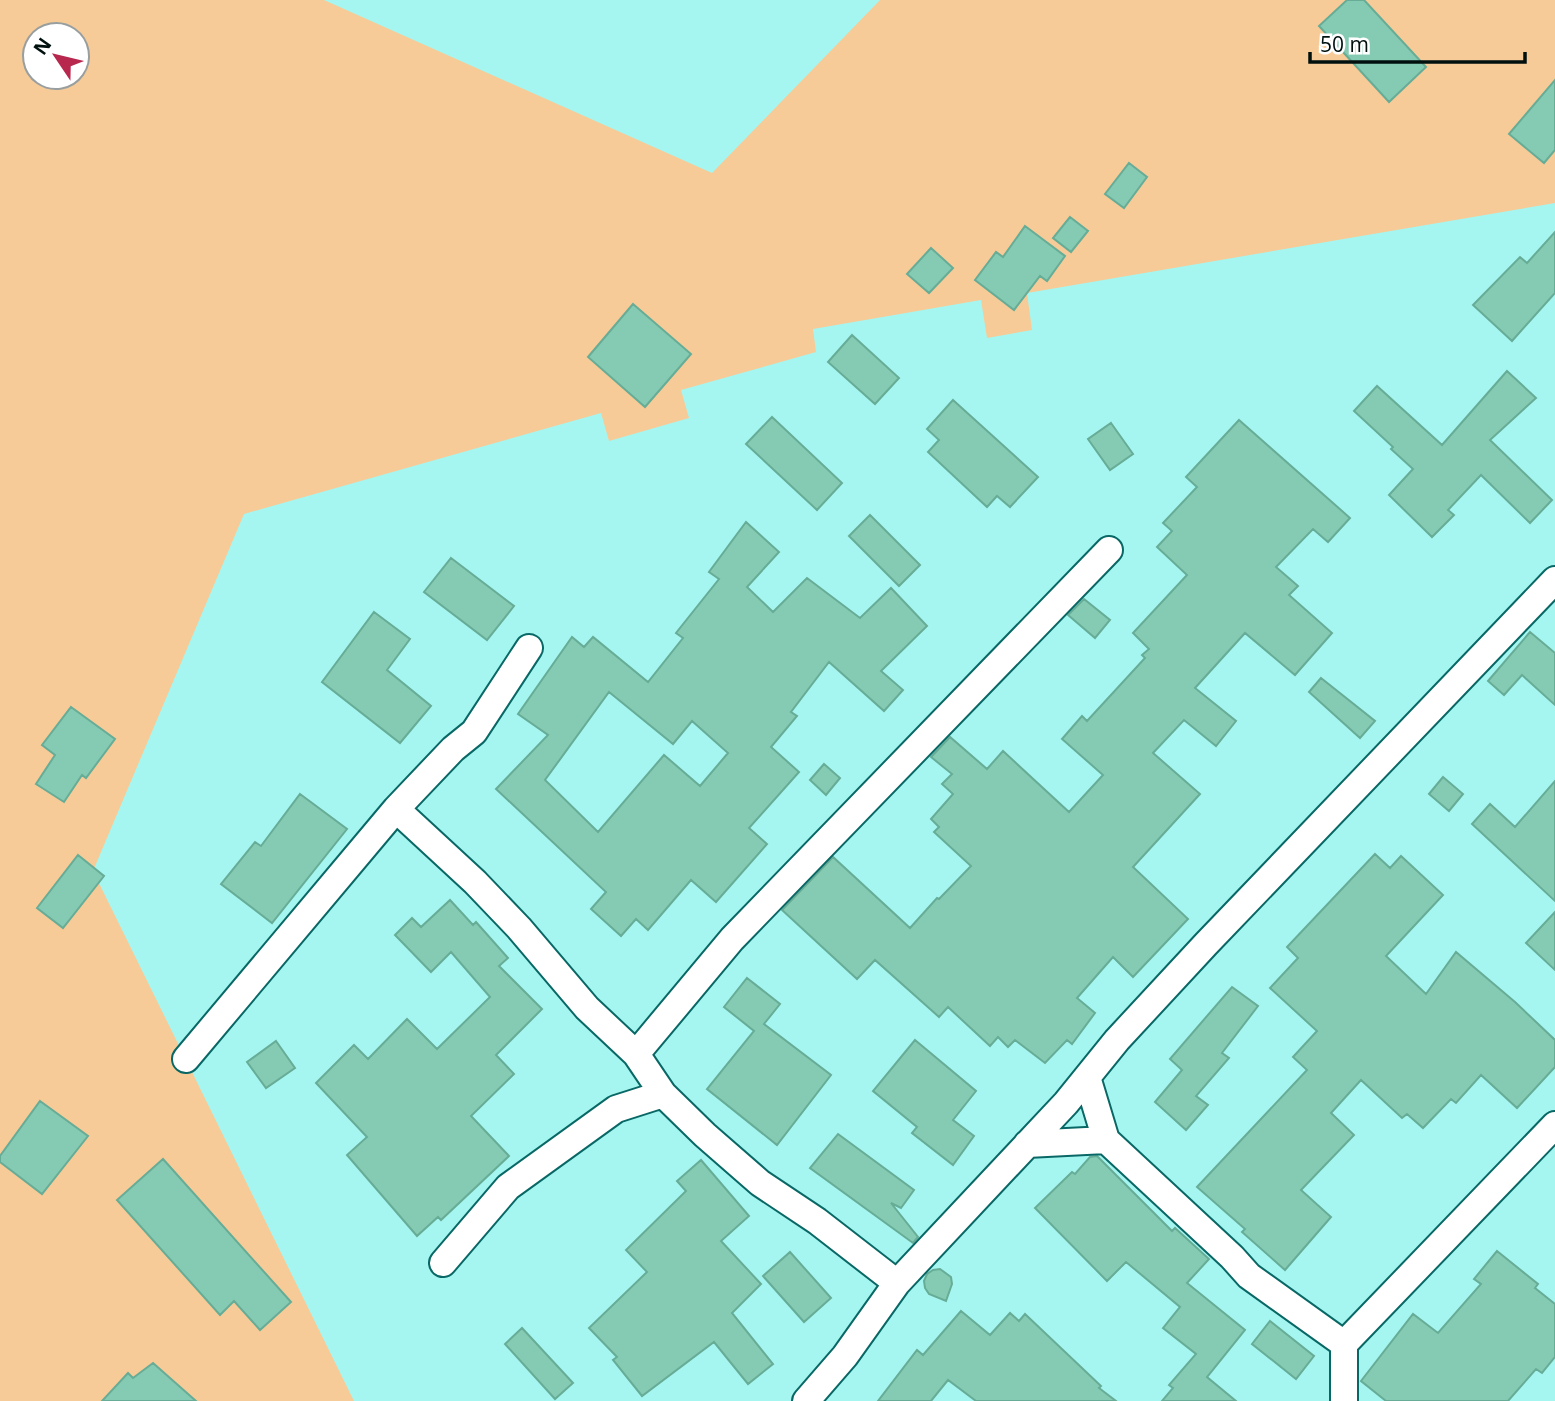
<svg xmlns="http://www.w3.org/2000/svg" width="1555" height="1401" font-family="'Open Sans',sans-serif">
<rect width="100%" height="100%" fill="#a5f6f1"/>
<path fill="#f7cb97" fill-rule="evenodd" d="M 0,0 L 324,0 L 712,173 L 880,0 L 1555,0 L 1555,203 L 1027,293 L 1032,330 L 987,338 L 981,300 L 813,329 L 816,352 L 681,390 L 689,418 L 609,441 L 601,413 L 244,514 L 93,871 L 354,1401 L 0,1401 ZM 35,35 L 77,35 L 77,77 L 35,77 Z"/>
<path fill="#85cbb3" stroke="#67ac96" stroke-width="2" fill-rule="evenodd" d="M 1347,0 L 1364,0 L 1426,67 L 1389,102 L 1319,26 Z
M 1555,80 L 1555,150 L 1544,163 L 1509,134 Z
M 1129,163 L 1147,177 L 1124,208 L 1105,194 Z
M 1070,217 L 1088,231 L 1071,252 L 1053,238 Z
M 1025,226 L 1065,256 L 1047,281 L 1040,276 L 1014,310 L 975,280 L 996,252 L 1003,257 Z
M 1555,232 L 1555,293 L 1512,341 L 1473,305 L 1520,257 L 1527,263 Z
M 931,248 L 953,268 L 929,293 L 907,274 Z
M 633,304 L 691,354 L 645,407 L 588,357 Z
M 852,335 L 899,378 L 875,404 L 828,362 Z
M 1507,371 L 1536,398 L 1490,440 L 1552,500 L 1530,523 L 1481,475 L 1448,510 L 1454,515 L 1432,537 L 1389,495 L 1413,469 L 1391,449 L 1393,447 L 1354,411 L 1377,386 L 1442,445 Z
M 953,400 L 1038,477 L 1010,507 L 997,496 L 987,507 L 928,452 L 939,440 L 927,429 Z
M 772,417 L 842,483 L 817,510 L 746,444 Z
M 1239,420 L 1350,518 L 1328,542 L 1313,529 L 1276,567 L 1298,586 L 1289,595 L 1332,633 L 1295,675 L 1245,633 L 1195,688 L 1236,721 L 1216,746 L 1184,720 L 1153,753 L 1200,794 L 1133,867 L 1188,919 L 1133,977 L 1113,957 L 1077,998 L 1095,1013 L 1072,1044 L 1067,1040 L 1045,1063 L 1015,1040 L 1008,1047 L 998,1037 L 990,1046 L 948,1007 L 939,1017 L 875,960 L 857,979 L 782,910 L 833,857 L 910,928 L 937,898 L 939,899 L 971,866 L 934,832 L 939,827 L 931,819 L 953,794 L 942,784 L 952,774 L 931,757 L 950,737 L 987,769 L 1003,751 L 1069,812 L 1103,775 L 1062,739 L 1082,716 L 1087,721 L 1145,658 L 1142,655 L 1149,649 L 1133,633 L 1187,575 L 1157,547 L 1172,531 L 1163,523 L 1197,487 L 1186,477 Z
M 1111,423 L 1133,454 L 1110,470 L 1088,439 Z
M 870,515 L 920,565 L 899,586 L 849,536 Z
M 746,522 L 779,552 L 747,587 L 773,612 L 807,578 L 860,618 L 891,588 L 927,626 L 881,671 L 903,690 L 884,711 L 829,662 L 791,712 L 797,716 L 771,747 L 799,772 L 749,828 L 767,844 L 716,902 L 691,880 L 648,930 L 636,919 L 621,936 L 591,909 L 606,892 L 496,789 L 548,735 L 518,714 L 572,637 L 584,647 L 593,637 L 648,682 L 683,638 L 676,633 L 719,579 L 709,572 ZM 609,692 L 673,744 L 692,721 L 728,753 L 700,786 L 664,755 L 598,832 L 545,780 Z
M 451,558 L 514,606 L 487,640 L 424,592 Z
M 1084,599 L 1110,620 L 1095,638 L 1068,615 Z
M 374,612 L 410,639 L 387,670 L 431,706 L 400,743 L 322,682 Z
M 1530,632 L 1555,653 L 1555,705 L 1522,675 L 1504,695 L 1488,681 Z
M 1321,678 L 1375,721 L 1360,738 L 1309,692 Z
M 71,707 L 115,739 L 86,778 L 82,775 L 64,802 L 36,784 L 55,755 L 42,745 Z
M 824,764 L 840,778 L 826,795 L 810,780 Z
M 1443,777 L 1463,794 L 1449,811 L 1429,794 Z
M 1555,781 L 1555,901 L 1472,824 L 1490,804 L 1515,827 Z
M 300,794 L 347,829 L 272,923 L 221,884 L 255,842 L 261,846 Z
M 1375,854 L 1390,868 L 1401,856 L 1443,895 L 1386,956 L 1426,994 L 1456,952 L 1515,1002 L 1555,1040 L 1555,1067 L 1517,1108 L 1481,1075 L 1456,1103 L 1451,1099 L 1423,1128 L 1407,1114 L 1402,1118 L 1361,1080 L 1331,1113 L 1354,1135 L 1301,1190 L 1331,1217 L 1285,1270 L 1242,1232 L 1245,1229 L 1197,1187 L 1307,1070 L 1293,1057 L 1317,1031 L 1270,988 L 1298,958 L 1287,947 Z
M 78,855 L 104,876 L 63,928 L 37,908 Z
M 450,900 L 473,925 L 476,922 L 508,958 L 499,966 L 542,1009 L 496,1055 L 514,1074 L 471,1116 L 509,1156 L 441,1220 L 438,1217 L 417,1236 L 347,1155 L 367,1137 L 316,1083 L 354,1045 L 368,1059 L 407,1019 L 437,1049 L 490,997 L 451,952 L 431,972 L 395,935 L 412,918 L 421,927 Z
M 1555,912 L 1555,970 L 1526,943 Z
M 747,978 L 780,1004 L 764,1024 L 831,1075 L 777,1145 L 707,1089 L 754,1031 L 724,1007 Z
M 1232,987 L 1258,1006 L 1222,1053 L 1229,1058 L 1196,1096 L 1208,1105 L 1186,1130 L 1155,1102 L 1182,1070 L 1170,1059 Z
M 915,1040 L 976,1091 L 953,1120 L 974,1136 L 953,1165 L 912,1133 L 917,1127 L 873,1091 Z
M 276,1041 L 295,1068 L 266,1088 L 247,1062 Z
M 40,1101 L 88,1136 L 42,1194 L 0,1162 L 0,1156 Z
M 838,1134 L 914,1190 L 901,1208 L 891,1203 L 918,1237 L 913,1243 L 810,1168 Z
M 1097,1156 L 1172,1231 L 1175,1228 L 1209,1259 L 1187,1283 L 1245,1330 L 1207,1377 L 1236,1401 L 1162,1401 L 1173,1388 L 1169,1385 L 1196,1354 L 1163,1328 L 1180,1307 L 1126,1262 L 1107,1281 L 1035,1208 L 1072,1172 L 1075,1174 L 1090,1157 Z
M 163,1159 L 291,1302 L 260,1330 L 234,1301 L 220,1315 L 117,1200 Z
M 701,1160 L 749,1216 L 721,1241 L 761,1284 L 732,1313 L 773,1364 L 748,1384 L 714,1342 L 642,1396 L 613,1360 L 617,1357 L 589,1328 L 647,1272 L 626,1250 L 686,1191 L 677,1181 Z
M 1497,1251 L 1538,1284 L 1535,1288 L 1555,1304 L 1555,1357 L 1542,1373 L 1536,1369 L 1508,1401 L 1386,1401 L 1361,1381 L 1413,1314 L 1438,1333 L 1481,1284 L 1474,1279 Z
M 790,1252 L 831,1298 L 804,1322 L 763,1276 Z
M 940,1269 L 951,1277 L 952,1284 L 946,1301 L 929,1294 L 925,1288 L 924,1281 L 927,1274 L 933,1270 Z
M 961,1311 L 990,1335 L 1010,1313 L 1019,1321 L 1025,1314 L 1101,1386 L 1099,1388 L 1116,1401 L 976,1401 L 948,1380 L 931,1401 L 878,1401 L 917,1350 L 923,1355 Z
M 1270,1321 L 1314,1356 L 1296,1379 L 1252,1344 Z
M 522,1328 L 573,1383 L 555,1399 L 505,1344 Z
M 153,1363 L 196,1401 L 102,1401 L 128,1373 L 133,1378 Z"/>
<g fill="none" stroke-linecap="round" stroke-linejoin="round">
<g stroke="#096865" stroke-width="30">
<path id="street" d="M 396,809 L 453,749 L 474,732 L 529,648
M 636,1054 L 732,939 L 1109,550
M 186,1059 L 396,809 L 475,882 L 519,928 L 587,1008 L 636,1054 L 663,1094 L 705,1135 L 760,1183 L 817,1221 L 897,1283
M 1087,1077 L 1106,1140
M 1027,1144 L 1106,1140 L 1232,1257 L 1249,1276 L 1344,1344
M 443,1263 L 508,1187 L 616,1109 L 663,1094
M 806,1401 L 845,1356 L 897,1283 L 1066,1103 L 1117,1040 L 1206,944 L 1555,580
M 1344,1401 L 1344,1344 L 1555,1125"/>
</g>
<use href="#street" stroke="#fff" stroke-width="26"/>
</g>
<g transform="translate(56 56) rotate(305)"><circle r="33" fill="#ffffff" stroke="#999f9f" stroke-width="2"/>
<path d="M0-5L12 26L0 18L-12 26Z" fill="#b8284e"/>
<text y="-10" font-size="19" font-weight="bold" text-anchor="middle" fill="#00100f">N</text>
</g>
<path d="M1310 52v10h215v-10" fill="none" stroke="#00100f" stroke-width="3.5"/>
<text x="1320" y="52" font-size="21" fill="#00100f" stroke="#ffffff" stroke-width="5" paint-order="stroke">50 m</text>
</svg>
